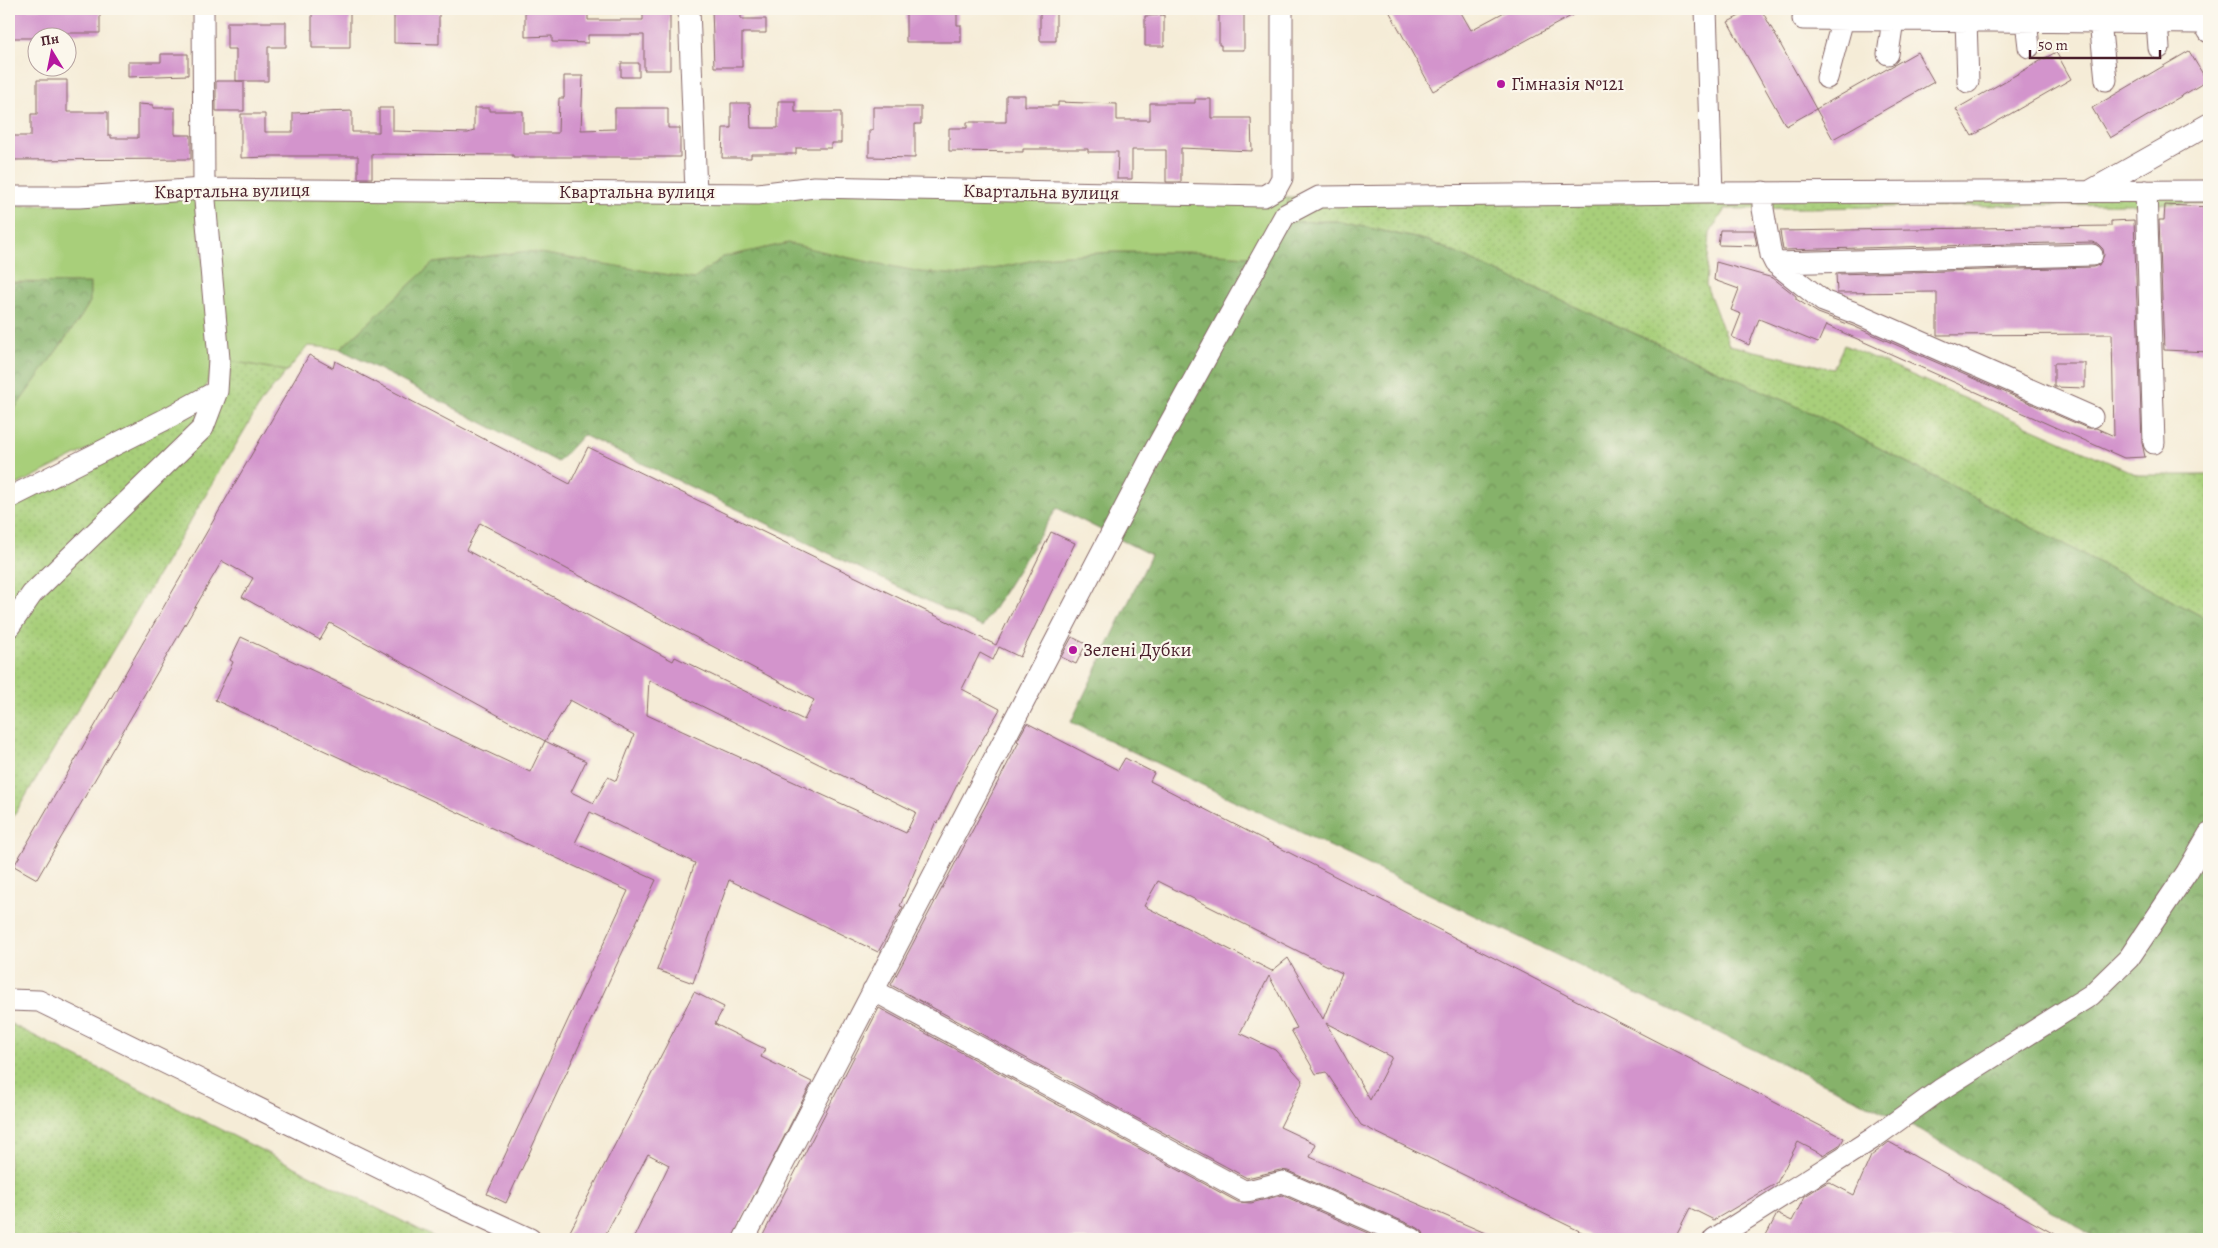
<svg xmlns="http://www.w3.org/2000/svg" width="2218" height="1248" font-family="Alegreya,serif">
<defs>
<pattern id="grass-dots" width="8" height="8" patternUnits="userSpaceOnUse" patternTransform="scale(1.25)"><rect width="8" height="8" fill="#a8cf7a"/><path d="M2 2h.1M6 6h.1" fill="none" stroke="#92b16a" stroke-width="1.8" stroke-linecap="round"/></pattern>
<pattern id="forest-crowns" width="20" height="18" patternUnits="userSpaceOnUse" patternTransform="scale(1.25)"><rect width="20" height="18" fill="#86b26a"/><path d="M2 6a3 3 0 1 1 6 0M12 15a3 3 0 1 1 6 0" fill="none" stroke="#709057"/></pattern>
</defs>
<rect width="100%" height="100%" fill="#fbf7ec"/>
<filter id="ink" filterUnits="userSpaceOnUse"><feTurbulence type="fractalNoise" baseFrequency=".02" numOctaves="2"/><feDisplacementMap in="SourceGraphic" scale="10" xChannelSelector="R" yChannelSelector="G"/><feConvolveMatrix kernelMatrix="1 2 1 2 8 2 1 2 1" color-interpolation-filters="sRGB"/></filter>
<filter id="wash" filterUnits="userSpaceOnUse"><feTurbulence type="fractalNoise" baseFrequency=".0096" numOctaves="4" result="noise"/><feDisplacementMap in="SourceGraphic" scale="20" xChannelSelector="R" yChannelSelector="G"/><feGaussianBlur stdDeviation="1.12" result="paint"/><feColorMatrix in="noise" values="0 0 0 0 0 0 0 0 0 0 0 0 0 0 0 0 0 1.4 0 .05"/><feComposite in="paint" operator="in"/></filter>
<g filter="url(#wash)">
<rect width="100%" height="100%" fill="#f5ecd7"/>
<path fill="url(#grass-dots)" stroke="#797752" d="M 2209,191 L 2209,203 L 1725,209 L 1710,233 L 1706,285 L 1729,345 L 1833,369 L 1844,345 L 2138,475 L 2209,475 L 2209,620 L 1816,415 L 1429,241 L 1337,221 L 1281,222 L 1285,215 L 1289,197 Z
M 219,359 L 287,371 L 262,401 L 9,824 L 9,627 L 203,428 Z
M 199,404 L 197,428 L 9,616 L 9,503 Z
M 9,1023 L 432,1236 L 438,1239 L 9,1239 Z"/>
<path fill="url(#forest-crowns)" stroke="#68684a" d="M 1337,221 L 1429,241 L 1816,415 L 2209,620 L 2209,1239 L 2098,1239 L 1921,1130 L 1071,722 L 1151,555 L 1057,508 L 982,627 L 583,435 L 558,462 L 340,349 L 433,263 L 528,251 L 694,279 L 723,257 L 788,243 L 850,258 L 921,272 L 965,275 L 1052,256 L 1112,252 L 1193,252 L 1262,257 L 1281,222 Z
M 9,282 L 90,283 L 90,302 L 81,317 L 9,417 Z"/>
<path fill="#a8cf7a" stroke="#797752" d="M 814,187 L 1289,197 L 1285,215 L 1262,257 L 1193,252 L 1112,252 L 1052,256 L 965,275 L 921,272 L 850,258 L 788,243 L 723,257 L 694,279 L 528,251 L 433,263 L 340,349 L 308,346 L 287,371 L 219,359 L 204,189 Z
M 195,199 L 215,356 L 205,390 L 9,489 L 9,417 L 81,317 L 90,302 L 90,283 L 9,282 L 9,206 Z"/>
<g id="blocks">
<path fill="#d394cc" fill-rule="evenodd" d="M 9,9 L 100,9 L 100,33 L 54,33 L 54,38 L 9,38 Z
M 312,9 L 350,9 L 350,48 L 312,48 Z
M 394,9 L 439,9 L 439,44 L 394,43 Z
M 525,9 L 588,9 L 588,20 L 643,20 L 643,9 L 670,9 L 670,70 L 644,70 L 644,35 L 588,35 L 588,43 L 552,42 L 552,36 L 525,37 Z
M 712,9 L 741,9 L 741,19 L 766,19 L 766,33 L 742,33 L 742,67 L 714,67 Z
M 906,9 L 957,9 L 957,25 L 961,25 L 961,42 L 906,42 Z
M 1040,9 L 1056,9 L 1056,41 L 1040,41 Z
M 1219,9 L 1244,9 L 1244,50 L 1221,50 L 1221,45 L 1219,45 Z
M 1388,9 L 1459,9 L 1471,30 L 1510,9 L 1584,9 L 1433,91 Z
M 1753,9 L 1761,9 L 1816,109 L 1786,126 L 1728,22 Z
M 1164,15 L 1164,46 L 1145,46 L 1145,16 Z
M 227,22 L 286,22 L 286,47 L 268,47 L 268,81 L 236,81 L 236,49 L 227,49 Z
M 2189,51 L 2207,81 L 2110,138 L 2092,108 Z
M 1917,52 L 1934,82 L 1833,139 L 1816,109 Z
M 2056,52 L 2071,79 L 1972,136 L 1956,109 Z
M 161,54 L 188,54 L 188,75 L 128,77 L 128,62 L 161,62 Z
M 621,63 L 639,63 L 639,77 L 621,77 Z
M 564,76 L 583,76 L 581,130 L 615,129 L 615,108 L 668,108 L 668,128 L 680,128 L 680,157 L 513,157 L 513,155 L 372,154 L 372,178 L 358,178 L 358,156 L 269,156 L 269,157 L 241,158 L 241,114 L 265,114 L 265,132 L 293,132 L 293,113 L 352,111 L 352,132 L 379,132 L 379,108 L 393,108 L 393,131 L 468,133 L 474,131 L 474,108 L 490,108 L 490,111 L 523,111 L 523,133 L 558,133 L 559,98 L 564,98 Z
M 37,80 L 67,80 L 67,112 L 108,112 L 108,135 L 111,135 L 111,138 L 138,138 L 138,104 L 153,105 L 153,108 L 175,108 L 175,135 L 191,135 L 191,159 L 9,160 L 9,136 L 31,136 L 31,114 L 37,114 Z
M 216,81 L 244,81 L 244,111 L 216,111 Z
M 1006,95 L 1025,95 L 1025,106 L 1058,106 L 1058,102 L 1117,104 L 1117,120 L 1150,120 L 1150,103 L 1195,103 L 1195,99 L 1211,99 L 1211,118 L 1251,118 L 1252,151 L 1181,148 L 1181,182 L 1166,182 L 1166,150 L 1132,150 L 1132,179 L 1117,179 L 1118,152 L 1088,152 L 1088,149 L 1023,149 L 1023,152 L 949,151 L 949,128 L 967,128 L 967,122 L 1006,122 Z
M 778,101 L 795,101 L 795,112 L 841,112 L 841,143 L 831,143 L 831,148 L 796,148 L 796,154 L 751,154 L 751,158 L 722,158 L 723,128 L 731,128 L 731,103 L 750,103 L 751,128 L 778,128 Z
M 873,107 L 921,107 L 921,124 L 915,124 L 915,158 L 869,157 L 869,130 L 873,130 Z
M 2165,205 L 2209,207 L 2209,352 L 2164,350 L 2159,220 L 2164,220 Z
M 2134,220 L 2142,443 L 2145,457 L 2124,458 L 1826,325 L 1818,343 L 1759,319 L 1749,345 L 1732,337 L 1741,314 L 1731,310 L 1739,289 L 1714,280 L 1716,262 L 1773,278 L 1796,296 L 1796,299 L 1818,313 L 1853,326 L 2087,428 L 2096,428 L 2114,436 L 2112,334 L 1937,335 L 1937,292 L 1837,293 L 1836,274 L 2093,267 L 2099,265 L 2104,255 L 2103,249 L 2098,244 L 2092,242 L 1783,250 L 1780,231 L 2111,226 L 2111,221 Z
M 1720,230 L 1754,230 L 1757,246 L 1718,245 Z
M 309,355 L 333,368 L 335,361 L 570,484 L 588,447 L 996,645 L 1051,532 L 1075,543 L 1020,657 L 999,647 L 993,660 L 980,653 L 962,689 L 1000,709 L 961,777 L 938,823 L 936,821 L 900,906 L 903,907 L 878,952 L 729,880 L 693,983 L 657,970 L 695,863 L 590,812 L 575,843 L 656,880 L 506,1203 L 487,1194 L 628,891 L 215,700 L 233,662 L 230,660 L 241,637 L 530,772 L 545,741 L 330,623 L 320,640 L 242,597 L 253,578 L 222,561 L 37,879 L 14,866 ZM 480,523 L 814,700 L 804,720 L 675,657 L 673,661 L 466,550 ZM 649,680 L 916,812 L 906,833 L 647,715 ZM 570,700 L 634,735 L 616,781 L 608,777 L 593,804 L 594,803 L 571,792 L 586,761 L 545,741 Z
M 2054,363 L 2085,363 L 2085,388 L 2054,387 Z
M 1072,637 L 1086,644 L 1076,664 L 1061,657 Z
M 1027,723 L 1118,770 L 1125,758 L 1154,773 L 1150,781 L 1844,1138 L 1841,1144 L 1823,1155 L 1798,1142 L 1777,1183 L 1714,1220 L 1690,1208 L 1674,1239 L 1596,1239 L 1361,1125 L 1326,1072 L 1316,1074 L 1291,1030 L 1297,1028 L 1269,976 L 1240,1033 L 1275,1050 L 1303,1081 L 1280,1127 L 1316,1144 L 1310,1157 L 1499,1239 L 1425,1239 L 1423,1232 L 1418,1228 L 1288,1171 L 1280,1170 L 1247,1178 L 891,985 L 1019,742 L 1017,741 ZM 1158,881 L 1342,973 L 1323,1019 L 1288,958 L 1272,971 L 1144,906 ZM 1326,1023 L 1392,1057 L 1370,1100 Z
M 694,992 L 724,1007 L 715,1024 L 765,1049 L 761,1057 L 812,1082 L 732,1239 L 633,1239 L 669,1165 L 648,1154 L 603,1239 L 566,1239 Z
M 879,1008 L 1238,1202 L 1251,1203 L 1282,1195 L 1382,1239 L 761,1239 Z
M 1889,1142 L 2063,1239 L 1764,1239 L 1777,1214 L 1792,1221 L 1805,1196 L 1824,1184 L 1829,1182 L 1854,1195 L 1871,1156 Z"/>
</g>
</g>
<g filter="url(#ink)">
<use href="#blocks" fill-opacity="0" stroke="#866767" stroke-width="1"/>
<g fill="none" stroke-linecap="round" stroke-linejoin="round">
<g stroke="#866767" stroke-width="23">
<path id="minor" d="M 689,9 L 696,193
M 1706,9 L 1712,193
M 1803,19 L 2200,23 L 2205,25 L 2209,32
M 1966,20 L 1968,82
M 2026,21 L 2029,47
M 2100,21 L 2106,80
M 2157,22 L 2159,48
M 1888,54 L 1893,20
M 1827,78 L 1843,19
M 2092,190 L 2209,124
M 2146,191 L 2154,443
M 1763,192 L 1763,209 L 1771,255 L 1775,263 L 1823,301 L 1858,314 L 2092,417
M 9,197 L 79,197 L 204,189 L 758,194 L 814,187 L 1264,196 L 1276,189 L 1282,178 L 1282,9
M 1775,263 L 2092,255
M 9,498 L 164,420 L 217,391
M 9,627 L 32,594 L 203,428 L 217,391 L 219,359 L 204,189 L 203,9
M 873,990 L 1244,1191 C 1258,1190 1269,1185 1283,1182 L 1413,1239
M 9,1000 L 39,1001 L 439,1197 L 530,1239
M 744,1239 L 1155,450 L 1285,215 L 1319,197 L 1702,193 L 2209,191
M 1714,1239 L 1872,1139 L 1940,1090 L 2091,995 L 2129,958 L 2187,872 L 2209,834"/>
</g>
<use href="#minor" stroke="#fff" stroke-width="21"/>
</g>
</g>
<g fill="#b5179e" stroke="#fbf7ec" stroke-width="2">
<circle cx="1501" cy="84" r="5"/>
<circle cx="1073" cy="650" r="5"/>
</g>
<g text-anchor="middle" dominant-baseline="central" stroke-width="4.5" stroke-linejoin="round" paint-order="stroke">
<g font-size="19" fill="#4a1f2b" stroke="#fbf7ec" text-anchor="start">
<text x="1511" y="84">Гімназія №121</text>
<text x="1083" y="650">Зелені Дубки</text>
</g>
<g font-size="19" fill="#4a1f2b" stroke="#fbf7ec">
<text transform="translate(232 191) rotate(-1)">Квартальна вулиця</text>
<text x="637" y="192">Квартальна вулиця</text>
<text transform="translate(1041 192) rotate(1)">Квартальна вулиця</text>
</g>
</g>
<rect width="2218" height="1248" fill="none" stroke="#fbf7ec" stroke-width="30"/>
<g transform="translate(52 52) rotate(350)"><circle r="24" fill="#fbf7ec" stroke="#b4a19f"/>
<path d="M0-4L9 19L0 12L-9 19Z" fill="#b5179e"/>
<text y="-8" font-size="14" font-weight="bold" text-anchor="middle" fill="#4a1f2b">Пн</text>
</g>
<path d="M2030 50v8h130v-8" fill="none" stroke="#4a1f2b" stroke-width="2.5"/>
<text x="2038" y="50" font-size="15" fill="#4a1f2b" stroke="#fbf7ec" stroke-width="4" paint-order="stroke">50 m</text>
</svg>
